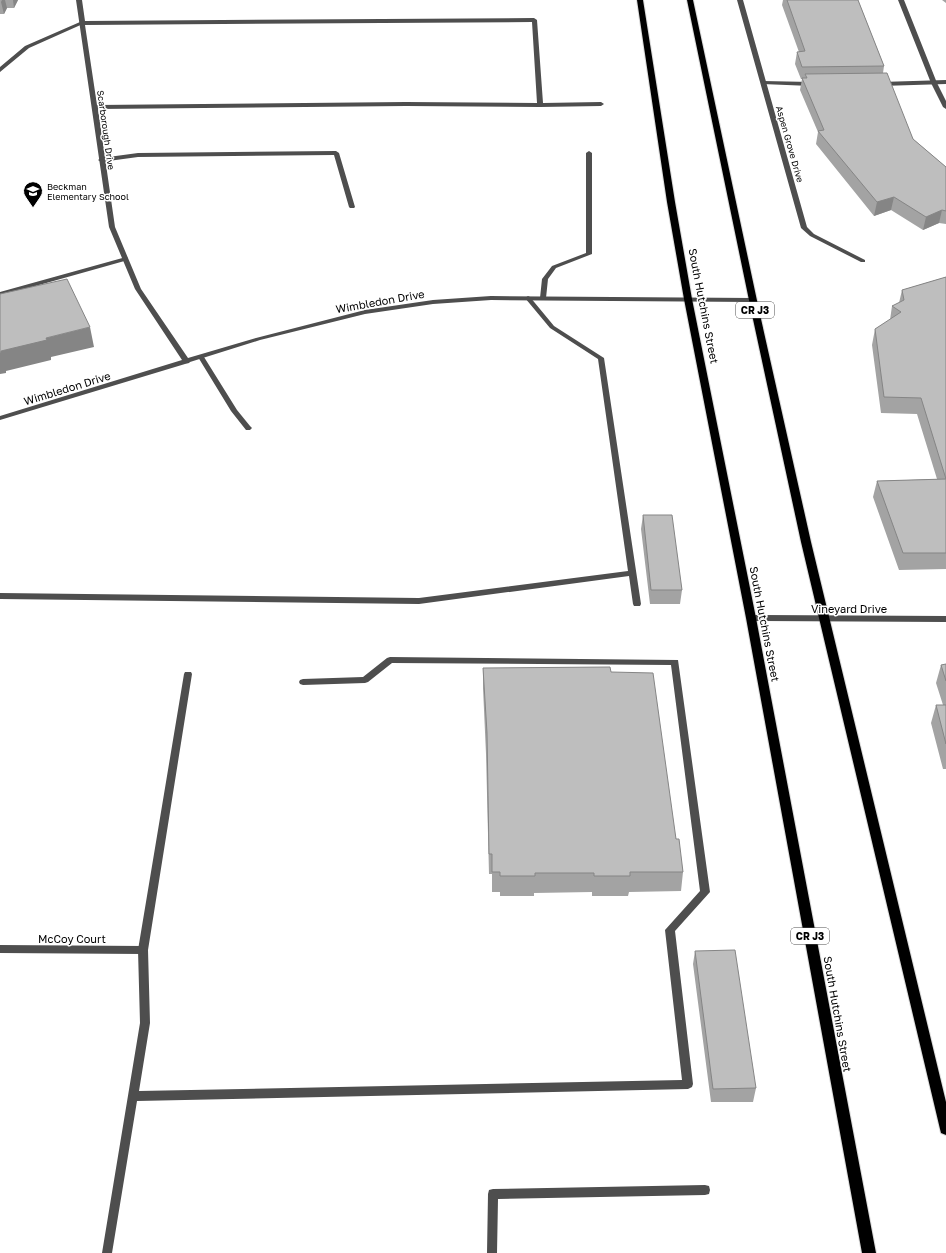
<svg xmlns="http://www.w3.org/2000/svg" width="946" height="1253" font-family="'Golos Text',sans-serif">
<rect width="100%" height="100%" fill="#fff"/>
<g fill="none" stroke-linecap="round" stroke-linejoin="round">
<g stroke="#dbdbdb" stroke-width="2">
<path id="primary" d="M 637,0 L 643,0 L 675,202 L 692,299 L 756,618 L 876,1253 L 862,1253 L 746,618 L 684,299 L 667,202 Z
M 687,0 L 693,0 L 759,310 L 811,542 L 946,1102 L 946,1135 L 941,1133 L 940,1129 L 801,542 L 751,310 Z"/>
</g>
<path fill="#4e4e4e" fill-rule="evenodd" d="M 80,22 L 85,23 L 29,48 L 0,72 L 0,67 L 25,46 Z
M 946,80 L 946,84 L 881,86 L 878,84 L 881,82 Z
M 763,81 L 811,82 L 814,84 L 811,86 L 761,84 L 761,82 Z
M 336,151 L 339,153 L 355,207 L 354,208 L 350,208 L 349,207 L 334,155 L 138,157 L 101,162 L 98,160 L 101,158 L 138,153 Z
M 589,151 L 592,153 L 592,254 L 556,268 L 548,279 L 546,298 L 543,300 L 541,299 L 540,298 L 542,279 L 552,266 L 586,253 L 586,153 Z
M 126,257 L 128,258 L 128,260 L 0,296 L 0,292 Z
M 528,296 L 530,297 L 554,326 L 604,358 L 641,604 L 640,606 L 634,606 L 633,604 L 629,576 L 419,604 L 0,599 L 0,593 L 419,598 L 628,571 L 598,359 L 550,328 L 525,298 Z
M 201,355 L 204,357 L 237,410 L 250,426 L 252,428 L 250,430 L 246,430 L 231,411 L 198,357 Z
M 390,657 L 678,660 L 710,892 L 675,931 L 693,1084 L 692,1087 L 688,1089 L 137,1101 L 112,1253 L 102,1253 L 140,1023 L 138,950 L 184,674 L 185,672 L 191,672 L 192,674 L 148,950 L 150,1023 L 139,1091 L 682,1080 L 665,930 L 700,891 L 671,665 L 392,663 L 368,682 L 365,683 L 303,685 L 300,684 L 299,682 L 300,680 L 303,679 L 363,677 L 387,658 Z
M 705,1185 L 709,1186 L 710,1190 L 709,1194 L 705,1195 L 498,1199 L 497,1253 L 487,1253 L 488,1194 L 489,1190 L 493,1189 Z"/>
<path fill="#4e4e4e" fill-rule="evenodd" d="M 76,0 L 82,0 L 85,21 L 534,18 L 537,20 L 543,103 L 601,102 L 604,104 L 601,106 L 540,107 L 406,106 L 98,109 L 115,227 L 141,289 L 188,358 L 256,338 L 365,310 L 433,300 L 491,296 L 753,298 L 756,300 L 753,302 L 491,300 L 433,304 L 365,314 L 260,340 L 190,362 L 189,363 L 185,364 L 0,420 L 0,416 L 182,360 L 135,289 L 109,227 ZM 532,22 L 537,103 L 406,102 L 97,105 L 85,25 Z
M 737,0 L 743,0 L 807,227 L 814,234 L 865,260 L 865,262 L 861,262 L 810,236 L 801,228 Z
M 898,0 L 904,0 L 937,83 L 946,101 L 946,109 L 943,107 L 931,83 Z
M 751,615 L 946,616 L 946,622 L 751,621 L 747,618 Z
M 0,945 L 143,946 L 146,947 L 148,950 L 146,953 L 143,954 L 0,953 Z"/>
<use href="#primary" fill="#000" fill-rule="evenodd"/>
</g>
<path fill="#a3a3a3" d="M 0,0 L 18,0 L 14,8 L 7,8 L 4,14 L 0,14 Z
M 783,0 L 858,0 L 884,66 L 883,73 L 913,139 L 946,167 L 946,224 L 939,223 L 923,230 L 891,210 L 874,216 L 816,144 L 818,132 L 800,90 L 802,79 L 801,79 L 795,64 L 797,52 L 799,52 L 782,5 Z
M 942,0 L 946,0 L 946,3 Z
M 946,277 L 946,569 L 899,570 L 873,497 L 877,481 L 937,479 L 917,414 L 881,413 L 872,345 L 875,329 L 890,320 L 892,306 L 899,303 L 902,290 Z
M 643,515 L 682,590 L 680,604 L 650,604 L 641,529 Z
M 946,664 L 946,769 L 943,769 L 931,723 L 936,705 L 943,705 L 936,683 L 941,665 Z
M 483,668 L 611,672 L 676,839 L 683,872 L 681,891 L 629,892 L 628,896 L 592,896 L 592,892 L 534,893 L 534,896 L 500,896 L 500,892 L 492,892 L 492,874 L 489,874 L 486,754 L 483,688 Z
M 695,951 L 756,1088 L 753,1102 L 711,1102 L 693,964 Z"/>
<path fill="#858585" d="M 2,0 L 5,0 L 7,8 L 4,14 L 1,2 Z
M 13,0 L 18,0 L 14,8 Z
M 894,197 L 891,210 L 874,216 L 877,202 Z
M 942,210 L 939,223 L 923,230 L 926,217 Z
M 90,327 L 94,347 L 51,357 L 51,360 L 6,371 L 6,373 L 0,374 L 0,353 L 1,351 L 46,338 Z"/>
<path fill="#bebebe" stroke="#858585" d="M 787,0 L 858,0 L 884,66 L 802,67 L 797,52 L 805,51 Z
M 887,73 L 913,139 L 946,167 L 946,211 L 942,210 L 926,217 L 894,197 L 877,202 L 818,131 L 824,130 L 802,78 L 807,78 L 805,74 Z
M 946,277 L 946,479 L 921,398 L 884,397 L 875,329 L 901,312 L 892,306 L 904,300 L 902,290 Z
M 67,279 L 90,327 L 46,338 L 47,340 L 1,351 L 1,353 L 0,353 L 0,294 Z
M 946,479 L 946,553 L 903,553 L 877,481 Z
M 643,515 L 672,515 L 682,590 L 651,590 Z
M 946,664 L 946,681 L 941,665 Z
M 610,667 L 611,672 L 653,673 L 676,839 L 679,839 L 683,872 L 630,872 L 630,876 L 594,876 L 594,873 L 535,873 L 535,876 L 500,876 L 500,872 L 492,872 L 492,854 L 489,854 L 487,733 L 483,668 Z
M 936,705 L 946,705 L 946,744 Z
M 735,950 L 756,1088 L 713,1089 L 695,951 Z"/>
<defs>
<g id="school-pin" transform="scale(1)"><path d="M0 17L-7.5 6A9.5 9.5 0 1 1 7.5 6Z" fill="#000" stroke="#fff"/><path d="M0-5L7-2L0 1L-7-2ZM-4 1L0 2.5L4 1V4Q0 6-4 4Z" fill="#fff"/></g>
</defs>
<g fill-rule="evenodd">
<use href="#school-pin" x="33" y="191"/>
</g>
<g text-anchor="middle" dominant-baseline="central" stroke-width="3" stroke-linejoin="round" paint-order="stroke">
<g font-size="9" fill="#000" stroke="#fff">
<text transform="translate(106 130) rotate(82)">Scarborough Drive</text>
<text transform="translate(790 144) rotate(74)">Aspen Grove Drive</text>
</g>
<g font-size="9" fill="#000" stroke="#fff" text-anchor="start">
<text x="47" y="186">Beckman<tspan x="47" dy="10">Elementary School</tspan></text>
</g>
<g fill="#fff" stroke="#4c4c4c" stroke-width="1">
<rect x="736" y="302" width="38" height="16" rx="3"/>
<rect x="791" y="928" width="38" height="16" rx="3"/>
</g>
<g font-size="10" font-weight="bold" fill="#000">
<text x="755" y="310">CR J3</text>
<text x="810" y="936">CR J3</text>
</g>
<g font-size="11" fill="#000" stroke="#fff">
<text transform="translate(380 301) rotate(-10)">Wimbledon Drive</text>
<text transform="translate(704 306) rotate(79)">South Hutchins Street</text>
<text transform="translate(67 388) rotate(-17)">Wimbledon Drive</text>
<text x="849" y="608">Vineyard Drive</text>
<text transform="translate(765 624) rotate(79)">South Hutchins Street</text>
<text x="72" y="938">McCoy Court</text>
<text transform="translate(838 1014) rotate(80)">South Hutchins Street</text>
</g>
</g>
</svg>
